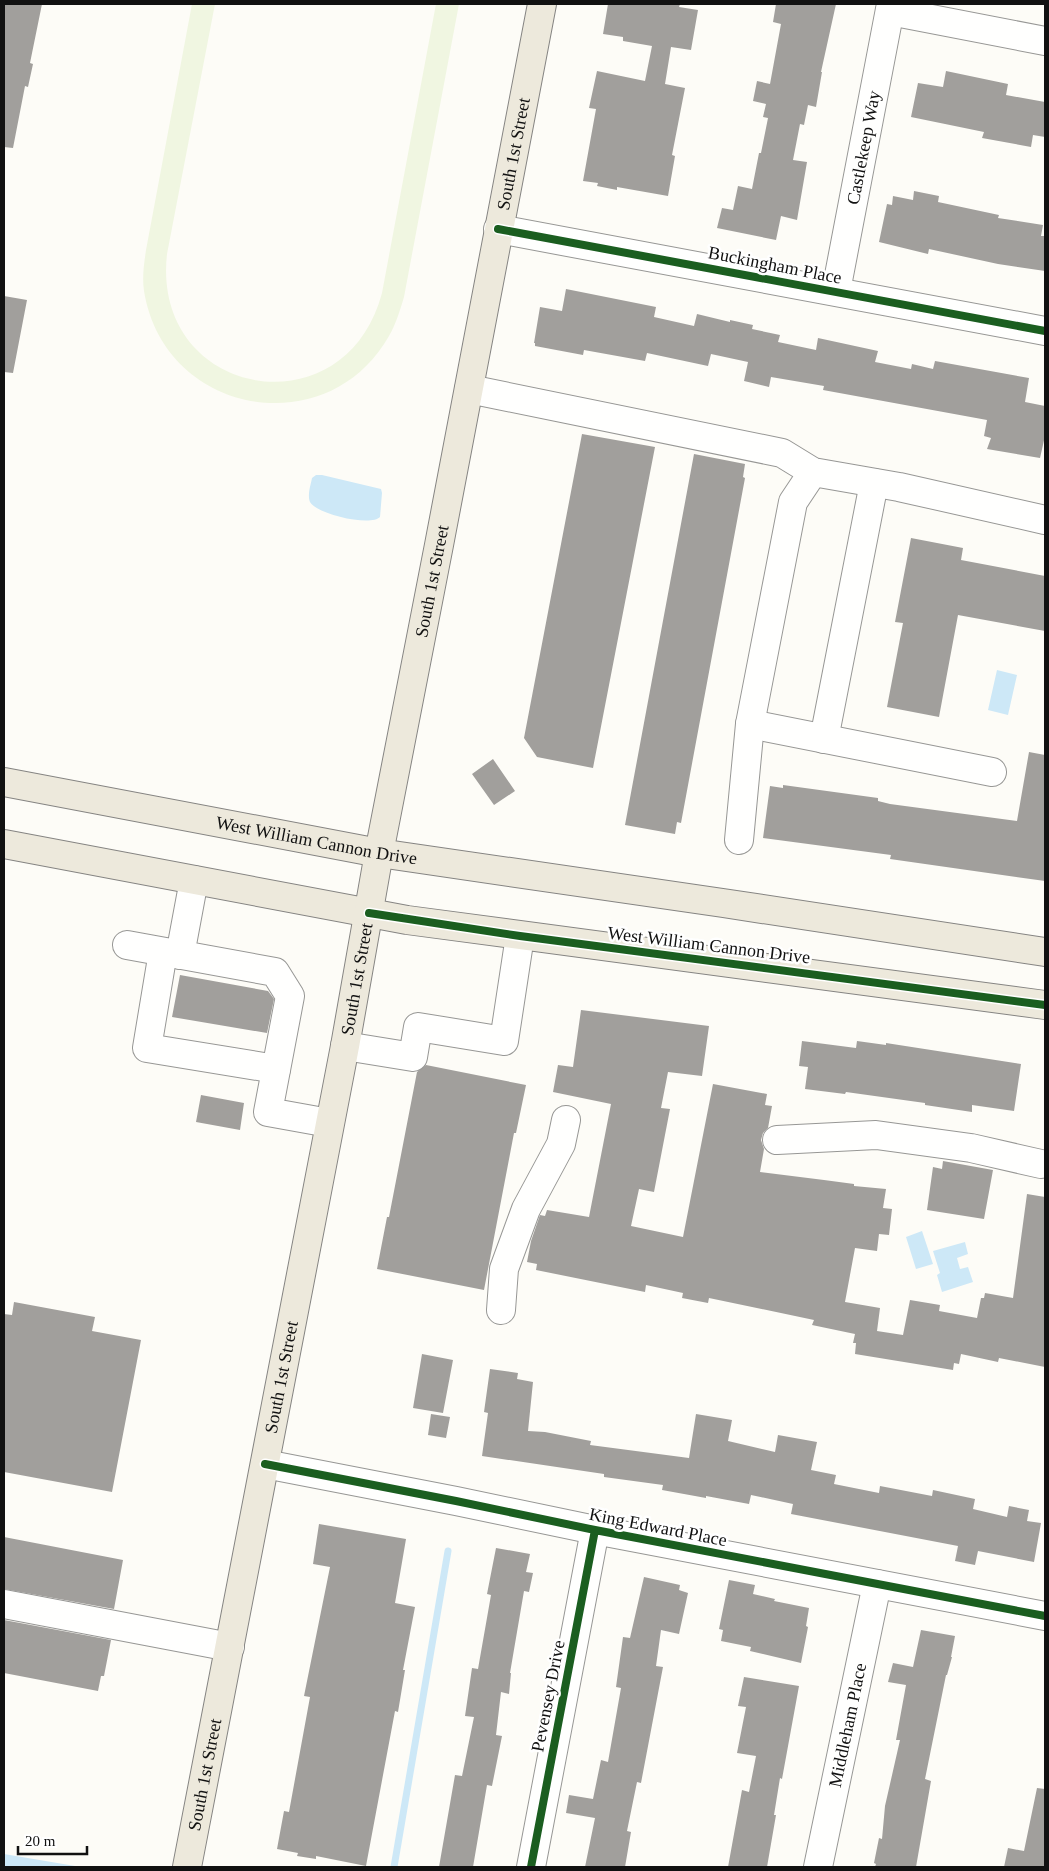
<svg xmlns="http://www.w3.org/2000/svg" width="1049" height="1871" font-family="Georgia,serif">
<rect width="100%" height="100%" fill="#fdfcf7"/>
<path fill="#f0f6e1" d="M 192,4 L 215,4 L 167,254 C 151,398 345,433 382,293 L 436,4 L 459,4 L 404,297 C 400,310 396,324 389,336 C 327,445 164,415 144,291 C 142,277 144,264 146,250 Z"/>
<path fill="#cde8f7" d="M 316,475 L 322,475 L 381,489 L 382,493 L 380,517 C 371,527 316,514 310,502 C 307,495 311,484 312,478 Z
M 997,670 L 1017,675 L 1008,715 L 988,710 Z
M 922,1231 L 933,1264 L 916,1269 L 906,1237 Z
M 965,1242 L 968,1254 L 957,1258 L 960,1269 L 968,1267 L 973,1282 L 942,1292 L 937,1275 L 940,1273 L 933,1251 Z
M 4,1854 L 81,1867 L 4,1867 Z"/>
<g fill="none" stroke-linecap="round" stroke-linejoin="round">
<path stroke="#cde8f7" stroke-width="7" d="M 394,1867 L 448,1551"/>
</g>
<path fill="#a19f9c" d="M 4,4 L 42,4 L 30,63 L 33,64 L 28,87 L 25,86 L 13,148 L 4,147 Z
M 608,4 L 680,4 L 679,7 L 698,10 L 691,50 L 671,47 L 665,84 L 685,88 L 672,155 L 675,156 L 668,196 L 617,187 L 617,190 L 597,186 L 598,183 L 583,181 L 596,109 L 589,108 L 597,71 L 645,81 L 652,46 L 623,41 L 623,37 L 603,34 Z
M 776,4 L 836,4 L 821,72 L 822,72 L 816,107 L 808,105 L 804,125 L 800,124 L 793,160 L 807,162 L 797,220 L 781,216 L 776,240 L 717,228 L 722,208 L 733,210 L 738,186 L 752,189 L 759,153 L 761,153 L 768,118 L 763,117 L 766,104 L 753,101 L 757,81 L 770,84 L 781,24 L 773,22 Z
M 946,71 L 1008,84 L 1006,95 L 1045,102 L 1045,137 L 1033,135 L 1031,147 L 982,138 L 984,132 L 911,117 L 918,83 L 943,87 Z
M 914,191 L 939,196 L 938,202 L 999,215 L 998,218 L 1043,225 L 1041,236 L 1045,236 L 1045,271 L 998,264 L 929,249 L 928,254 L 879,242 L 887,204 L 892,205 L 893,196 L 913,200 Z
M 566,289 L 656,307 L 654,317 L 694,326 L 697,314 L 730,322 L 730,320 L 753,325 L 752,329 L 780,335 L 778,342 L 816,350 L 818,338 L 878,351 L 875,362 L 911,369 L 912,364 L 933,369 L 935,361 L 1029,378 L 1025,402 L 1045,406 L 1045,436 L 1040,458 L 987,449 L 991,438 L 984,436 L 987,420 L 823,390 L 824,386 L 771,377 L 769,387 L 744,381 L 748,362 L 711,354 L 708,366 L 647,353 L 645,361 L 584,350 L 583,355 L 535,346 L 535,343 L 534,343 L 540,307 L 562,311 Z
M 4,296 L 27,300 L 13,373 L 4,372 Z
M 582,434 L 655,447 L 593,768 L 537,757 L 524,738 Z
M 694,454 L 745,464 L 743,477 L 745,478 L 681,823 L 677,822 L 675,834 L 625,825 Z
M 911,538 L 963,548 L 961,560 L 1045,576 L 1045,631 L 958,615 L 939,717 L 887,707 L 903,623 L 895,622 Z
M 1029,752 L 1045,755 L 1045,881 L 890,859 L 891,855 L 763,838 L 770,786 L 783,788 L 783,785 L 878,798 L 878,801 L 890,804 L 1017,821 Z
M 493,759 L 515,791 L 494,805 L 472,774 Z
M 180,975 L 268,991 L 274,999 L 267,1033 L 172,1017 Z
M 581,1010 L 709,1026 L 702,1076 L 668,1072 L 661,1108 L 670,1109 L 654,1192 L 639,1189 L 631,1226 L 683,1237 L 713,1084 L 767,1094 L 765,1105 L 772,1106 L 768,1128 L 763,1133 L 761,1140 L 764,1149 L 760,1172 L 824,1180 L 854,1184 L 854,1186 L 886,1189 L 883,1208 L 892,1209 L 889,1235 L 879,1234 L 877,1251 L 855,1248 L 845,1302 L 880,1308 L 877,1331 L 903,1335 L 910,1300 L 940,1305 L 939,1311 L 977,1318 L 981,1298 L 984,1298 L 985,1293 L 1013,1298 L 1027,1194 L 1045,1197 L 1045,1367 L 999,1358 L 998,1362 L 961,1354 L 959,1364 L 954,1363 L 953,1370 L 855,1354 L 856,1343 L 853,1343 L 855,1334 L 812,1325 L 814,1320 L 709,1298 L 708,1303 L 682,1298 L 683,1293 L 646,1285 L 645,1292 L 536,1270 L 537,1264 L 527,1262 L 531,1241 L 540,1215 L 545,1216 L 547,1210 L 589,1217 L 611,1104 L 553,1092 L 558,1065 L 573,1067 Z
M 802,1041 L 856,1048 L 857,1041 L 886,1045 L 886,1043 L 1021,1064 L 1014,1111 L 972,1105 L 972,1112 L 925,1105 L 925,1103 L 846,1092 L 845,1094 L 805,1089 L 808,1067 L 799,1066 Z
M 426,1065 L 526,1085 L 516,1133 L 514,1133 L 484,1290 L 377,1269 L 387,1217 L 389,1217 L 417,1072 Z
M 201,1095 L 244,1103 L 240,1130 L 196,1122 Z
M 943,1161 L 993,1170 L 984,1219 L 927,1210 L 933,1167 L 942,1169 Z
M 14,1302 L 95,1317 L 92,1331 L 141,1340 L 112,1492 L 4,1472 L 4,1314 L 12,1315 Z
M 422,1354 L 453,1360 L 443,1413 L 413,1408 Z
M 490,1369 L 518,1373 L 517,1379 L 533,1382 L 528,1431 L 545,1432 L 591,1441 L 590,1445 L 689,1458 L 696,1414 L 732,1420 L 728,1441 L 775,1452 L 778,1435 L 817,1442 L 811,1470 L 836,1475 L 834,1484 L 879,1493 L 880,1486 L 932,1496 L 933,1490 L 975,1499 L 973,1509 L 1007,1517 L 1009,1506 L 1029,1510 L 1027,1521 L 1041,1523 L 1034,1562 L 978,1551 L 975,1565 L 955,1561 L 958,1546 L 791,1514 L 793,1504 L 751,1495 L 749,1504 L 706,1496 L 706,1498 L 662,1490 L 663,1485 L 604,1477 L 604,1474 L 482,1456 L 488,1413 L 484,1412 Z
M 431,1414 L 450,1417 L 446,1438 L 428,1435 Z
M 319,1524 L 406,1539 L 395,1603 L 415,1607 L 403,1670 L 405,1670 L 398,1712 L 395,1711 L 366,1866 L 316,1856 L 316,1859 L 297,1856 L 298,1853 L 277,1849 L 284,1811 L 289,1812 L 310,1697 L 304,1696 L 330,1567 L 313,1564 Z
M 4,1537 L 123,1560 L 114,1609 L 4,1589 Z
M 496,1548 L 530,1554 L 526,1572 L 533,1573 L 529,1592 L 524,1591 L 510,1673 L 511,1673 L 509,1694 L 501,1692 L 496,1735 L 502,1736 L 492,1786 L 487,1785 L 473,1867 L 439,1867 L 455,1775 L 462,1776 L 474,1717 L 465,1716 L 472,1668 L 478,1669 L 491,1595 L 487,1594 Z
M 644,1577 L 680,1585 L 679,1590 L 688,1593 L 679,1634 L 661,1630 L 656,1666 L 663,1667 L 641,1783 L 637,1782 L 627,1831 L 631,1832 L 625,1867 L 585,1867 L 595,1818 L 566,1813 L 569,1795 L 593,1799 L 601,1760 L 608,1762 L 621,1688 L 616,1687 L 623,1637 L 630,1638 Z
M 729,1580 L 755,1585 L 753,1594 L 775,1599 L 774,1601 L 809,1608 L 806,1626 L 808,1627 L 801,1663 L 750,1651 L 751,1647 L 721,1641 L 723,1630 L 719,1629 Z
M 4,1620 L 111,1640 L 104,1676 L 101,1676 L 98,1691 L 4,1673 Z
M 921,1630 L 955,1636 L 951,1657 L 952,1657 L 947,1675 L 946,1675 L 925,1779 L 931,1781 L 916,1867 L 875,1867 L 876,1864 L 874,1863 L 879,1838 L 882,1839 L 885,1806 L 900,1740 L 896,1740 L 906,1685 L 888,1682 L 893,1663 L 913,1667 Z
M 744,1677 L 799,1686 L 782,1779 L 780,1778 L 774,1815 L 776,1815 L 767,1867 L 728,1867 L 742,1790 L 749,1792 L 756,1756 L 737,1753 L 746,1707 L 738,1706 Z
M 1037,1788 L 1045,1789 L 1045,1867 L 1004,1867 L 1008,1848 L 1024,1851 Z"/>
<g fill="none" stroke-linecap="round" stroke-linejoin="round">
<g stroke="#979795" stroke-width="30">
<g id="minor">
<path d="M 890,11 L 1045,41"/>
<path d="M 498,229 L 1045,331"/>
<path id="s1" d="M 836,291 L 891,4"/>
<path d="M 469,389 L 782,453 L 813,472 L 899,487 L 1045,520"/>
<path d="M 750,724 L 992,772"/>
<path d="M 824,739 L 874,483"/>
<path d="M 739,840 L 750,724 L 793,502 L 813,472"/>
<path d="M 127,945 L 275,972 L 290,996 L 268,1112 L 329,1123"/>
<path d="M 163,952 L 147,1048 L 276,1069"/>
<path d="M 180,955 L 194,880"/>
<path d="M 345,1046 L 413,1057 L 418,1027 L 504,1041 L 520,936"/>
<path d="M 777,1140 L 876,1135 L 971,1148 L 1041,1164"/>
<path d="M 501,1310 L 504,1269 L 526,1209 L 561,1144 L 566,1120"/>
<path d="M 265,1464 L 456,1501 L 595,1530 L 1045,1616"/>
<path d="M 4,1604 L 230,1647"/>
<path d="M 531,1867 L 595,1530"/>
<path id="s2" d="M 818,1867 L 877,1584"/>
</g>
</g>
<g stroke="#858482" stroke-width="30">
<g id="major">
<path id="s3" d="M 4,782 L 379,853 L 723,903 L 1045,952"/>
<path d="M 4,844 L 407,920 L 1045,1005"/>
<path id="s4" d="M 187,1867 L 345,1046 L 379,853 L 439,545 L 542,4"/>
</g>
</g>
<use href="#minor" stroke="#fffffe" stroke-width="28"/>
<use href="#major" stroke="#ede9dc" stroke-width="28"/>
<g stroke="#fff" stroke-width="11">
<path id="cycleway" d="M 498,229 L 1045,331
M 369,913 L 520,936 L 1045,1005
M 265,1464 L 456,1501 L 595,1530 L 1045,1616
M 531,1867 L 595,1530"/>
</g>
<use href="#cycleway" stroke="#1b5e20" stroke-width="8"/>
</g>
<g text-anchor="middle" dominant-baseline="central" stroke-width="5" stroke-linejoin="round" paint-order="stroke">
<g font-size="18" fill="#111" stroke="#fff">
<text stroke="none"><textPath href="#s1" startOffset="146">Castlekeep Way</textPath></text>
<text stroke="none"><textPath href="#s4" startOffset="1744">South 1st Street</textPath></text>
<text transform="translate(775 265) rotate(11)">Buckingham Place</text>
<text stroke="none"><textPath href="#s4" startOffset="1309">South 1st Street</textPath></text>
<text stroke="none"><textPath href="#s3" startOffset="318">West William Cannon Drive</textPath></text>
<text transform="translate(709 945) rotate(7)">West William Cannon Drive</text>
<text stroke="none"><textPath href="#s4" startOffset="904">South 1st Street</textPath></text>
<text stroke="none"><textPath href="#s4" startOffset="499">South 1st Street</textPath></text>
<text transform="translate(658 1527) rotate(11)">King Edward Place</text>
<text transform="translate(548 1696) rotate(-79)">Pevensey Drive</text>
<text stroke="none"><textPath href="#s2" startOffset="145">Middleham Place</textPath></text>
<text stroke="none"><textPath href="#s4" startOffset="94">South 1st Street</textPath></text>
</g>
</g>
<rect width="1049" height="1871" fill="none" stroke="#111111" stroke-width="10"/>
<path d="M18 1846v8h69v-8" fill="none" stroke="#111111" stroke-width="2.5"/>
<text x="25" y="1846" font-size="15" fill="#111111" stroke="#ffffff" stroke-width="4" paint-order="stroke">20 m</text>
</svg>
